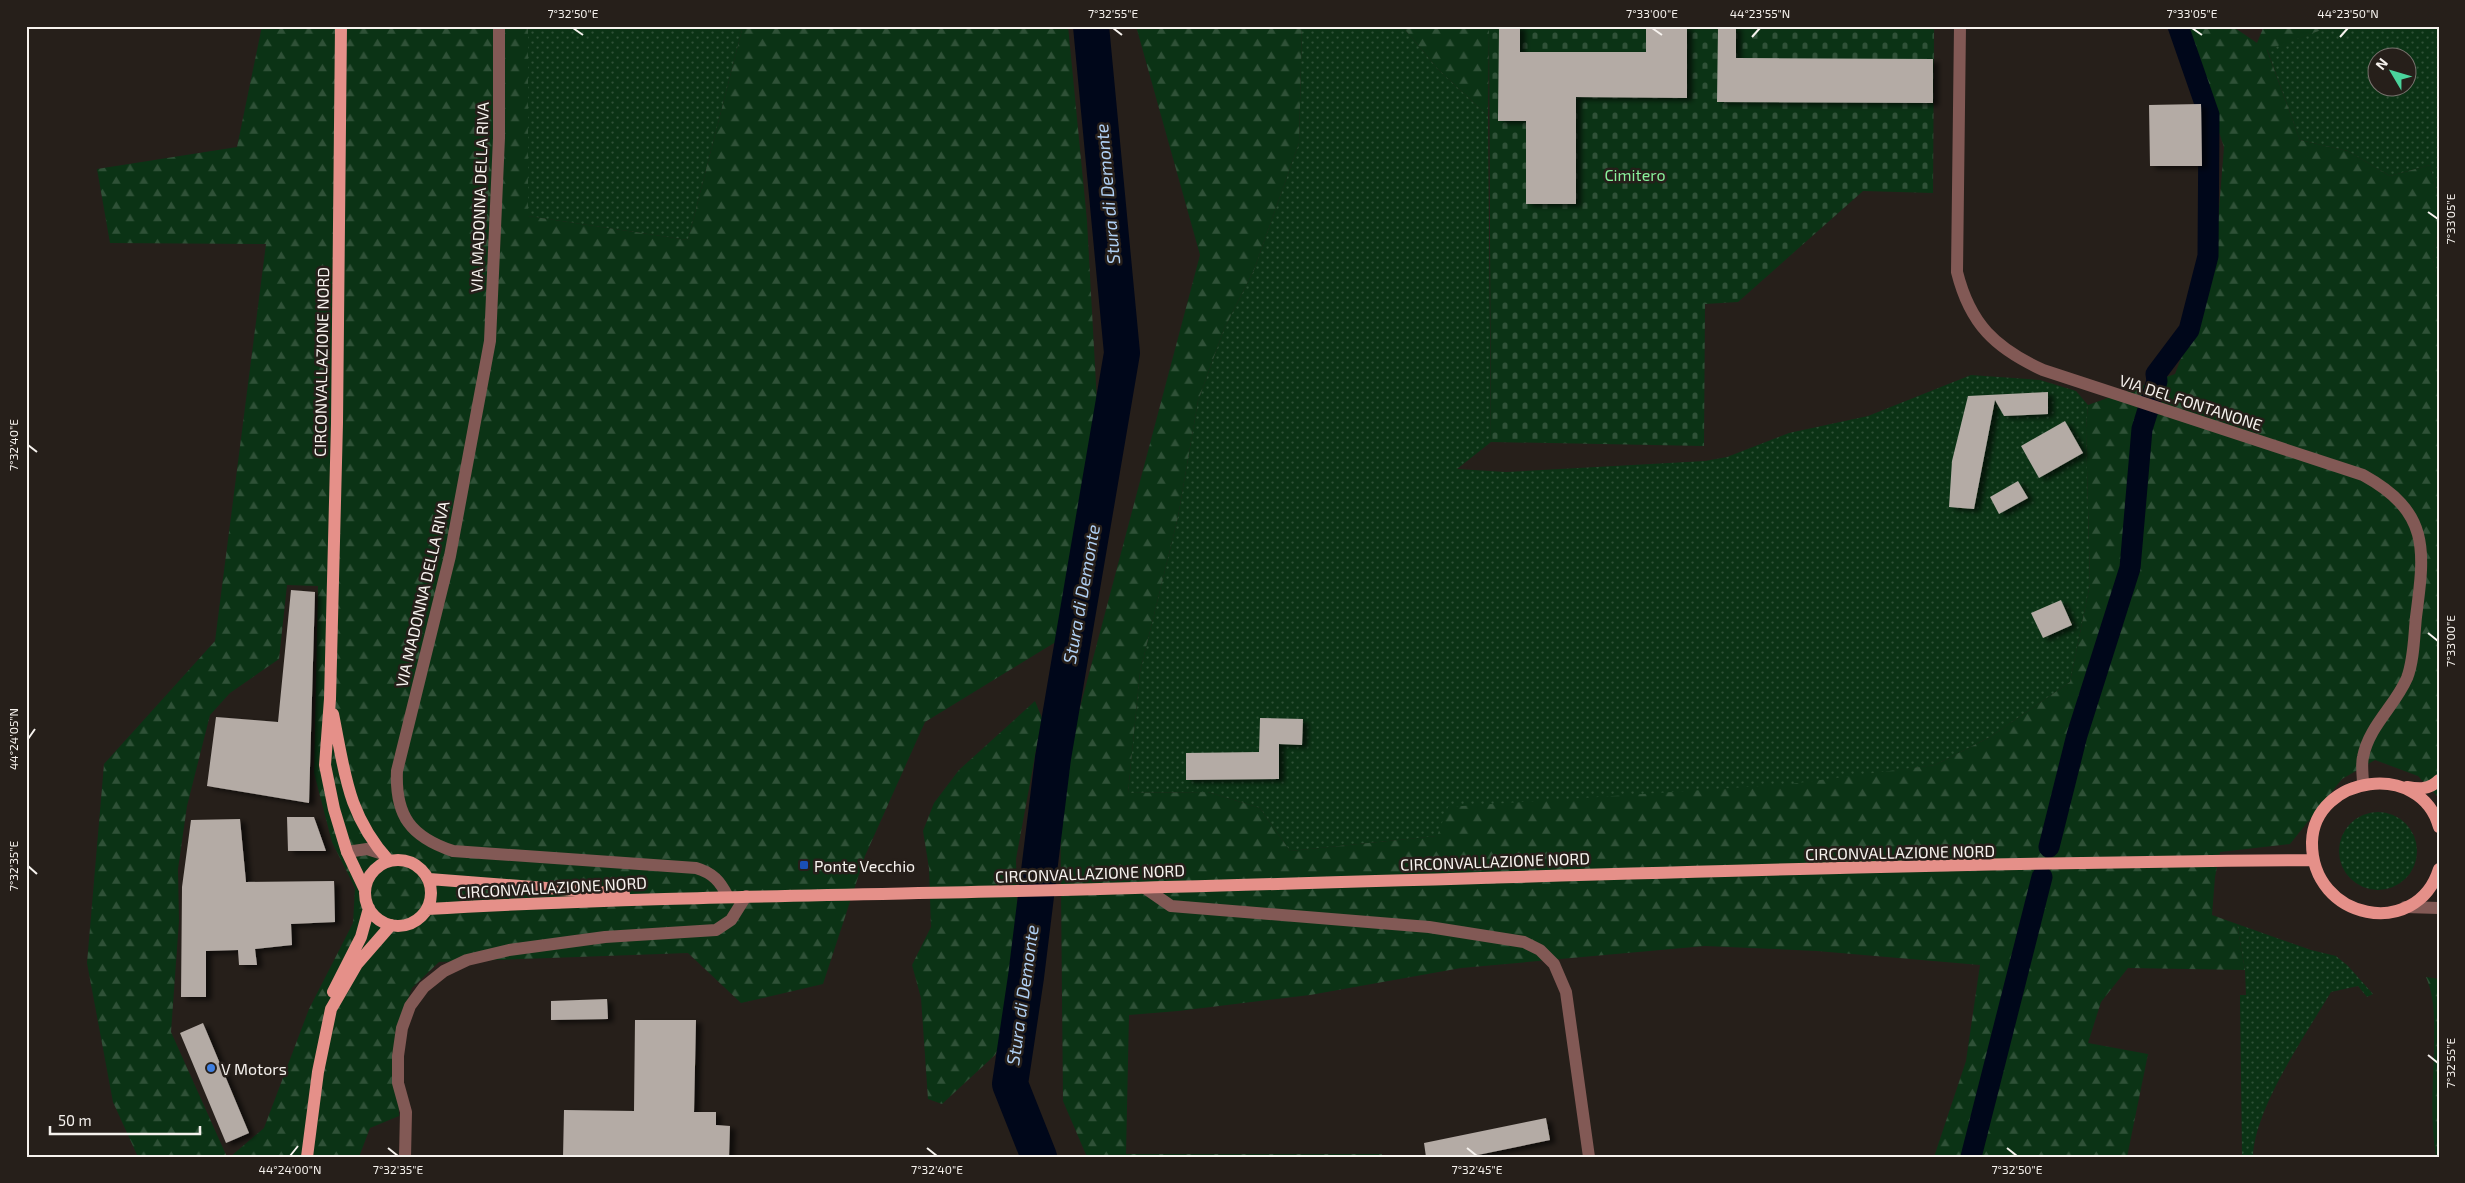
<svg xmlns="http://www.w3.org/2000/svg" width="2465" height="1183" font-family="'Exo 2',sans-serif">
<defs>
<pattern id="grass-dots" width="8" height="8" patternUnits="userSpaceOnUse" patternTransform="scale(1.25)"><rect width="8" height="8" fill="#0b3315"/><path d="M2 2h.1M6 6h.1" fill="none" stroke="#2f5137" stroke-width="1.8" stroke-linecap="round"/></pattern>
<pattern id="forest-firs" width="22" height="20" patternUnits="userSpaceOnUse" patternTransform="scale(1.25)"><rect width="22" height="20" fill="#0b3315"/><path d="M5 1l3.5 6h-7zM16 11l3.5 6h-7z" fill="#2f5137"/></pattern>
<pattern id="cemetery-stones" width="16" height="16" patternUnits="userSpaceOnUse" patternTransform="scale(1.25)"><rect width="16" height="16" fill="#0b3315"/><path d="M2 7V4a2 2 0 0 1 4 0v3zM10 15v-3a2 2 0 0 1 4 0v3z" fill="#2f5137"/></pattern>
<filter id="shadow"><feDropShadow dx="5.5" dy="3" stdDeviation="2.5" flood-color="#0009"/></filter>
</defs>
<rect width="100%" height="100%" fill="#261f1a"/>
<path fill="url(#grass-dots)" fill-rule="evenodd" d="M 528,26 L 743,26 L 688,240 L 528,216 Z
M 1302,26 L 1402,26 L 1438,69 L 1488,116 L 1491,442 L 1457,469 L 1506,472 L 1705,461 L 1727,457 L 1789,433 L 1868,416 L 1971,375 L 2040,380 L 2076,391 L 2088,405 L 2086,429 L 2090,584 L 2070,682 L 1990,737 L 1935,765 L 1437,836 L 1290,851 L 1260,808 L 1208,792 L 1128,793 L 1140,672 L 1178,517 L 1198,401 L 1224,329 L 1254,270 L 1299,143 Z
M 2332,26 L 2439,26 L 2439,202 L 2430,165 L 2390,176 L 2348,151 L 2300,140 L 2267,49 ZM 2378,58 L 2408,58 L 2408,88 L 2378,88 Z
M 2439,222 L 2439,283 L 2433,260 Z
M2339 851a39 39 0 1 1 78 0a39 39 0 1 1-78 0Z
M 2237,924 L 2311,950 L 2336,956 L 2348,966 L 2373,994 L 2367,997 L 2358,986 L 2331,992 C 2306,1034 2254,1109 2253,1157 L 2242,1157 L 2240,995 L 2246,995 L 2245,970 Z"/>
<path fill="url(#forest-firs)" d="M 262,26 L 528,26 L 528,216 L 688,240 L 743,26 L 1068,26 L 1087,221 L 1097,402 L 1059,640 L 925,722 L 865,856 L 823,984 L 741,1003 L 688,953 L 439,962 L 412,988 L 395,1033 L 399,1116 L 370,1128 L 359,1157 L 230,1157 L 264,1128 L 309,1009 L 353,923 L 355,888 L 332,842 L 314,773 L 318,586 L 287,585 L 279,659 L 230,693 L 210,715 L 187,806 L 178,869 L 179,921 L 171,1032 L 227,1157 L 138,1157 L 113,1102 L 87,963 L 104,764 L 215,641 L 266,244 L 110,243 L 97,169 L 237,147 Z
M 1136,26 L 1302,26 L 1299,143 L 1254,270 L 1224,329 L 1198,401 L 1178,517 L 1140,672 L 1128,793 L 1208,792 L 1260,808 L 1290,851 L 1437,836 L 1448,807 L 1790,784 L 1935,765 L 1990,737 L 2070,682 L 2090,584 L 2086,429 L 2088,405 L 2175,374 L 2214,272 L 2224,147 L 2183,26 L 2232,26 L 2257,43 L 2264,26 L 2332,26 L 2267,50 L 2300,140 L 2348,151 L 2390,176 L 2430,165 L 2439,202 L 2439,222 L 2433,260 L 2439,283 L 2439,798 L 2418,776 L 2375,760 L 2342,779 L 2290,844 L 2220,852 L 2215,877 L 2212,915 L 2237,924 L 2245,970 L 2128,968 L 2101,1002 L 2088,1043 L 2148,1054 L 2127,1157 L 1934,1157 L 1966,1061 L 1980,965 L 1817,951 L 1705,946 L 1461,968 L 1310,995 L 1178,1011 L 1129,1015 L 1126,1154 L 1382,1154 L 1382,1157 L 1087,1157 L 1063,1101 L 1060,783 L 1200,255 Z
M 1402,26 L 1489,26 L 1488,116 L 1438,69 Z
M 1035,701 L 1042,718 L 1016,859 L 1018,948 L 1009,1029 L 995,1055 L 942,1104 L 928,1099 L 921,998 L 912,965 L 931,927 L 929,868 L 923,831 L 934,803 L 959,770 Z
M 2426,977 L 2439,979 L 2439,1157 L 2436,1157 C 2430,1121 2433,1085 2434,1049 C 2434,1025 2436,1000 2426,977 Z"/>
<path fill="url(#cemetery-stones)" d="M 1489,26 L 1934,26 L 1933,193 L 1863,191 L 1738,302 L 1705,304 L 1704,446 L 1491,442 Z"/>
<g fill="none" stroke-linecap="round" stroke-linejoin="round">
<path stroke="#00071a" stroke-width="21" d="M 2049,847 L 2077,735 L 2130,568 L 2142,429 L 2157,381 L 2156,374 L 2189,330 L 2208,256 L 2209,115 L 2178,26
M 1971,1157 L 2042,877"/>
<path stroke="#00071a" stroke-width="36" d="M 1039,1157 L 1010,1084 L 1026,977 L 1053,758 L 1122,353 L 1091,26"/>
</g>
<path fill="#b4aba5" filter="url(#shadow)" d="M 1499,26 L 1520,26 L 1520,52 L 1646,52 L 1646,26 L 1687,26 L 1687,98 L 1576,97 L 1576,204 L 1526,204 L 1526,121 L 1498,121 Z
M 1718,26 L 1736,26 L 1736,58 L 1933,59 L 1933,103 L 1717,102 Z
M 2201,104 L 2202,166 L 2150,166 L 2149,105 Z
M 2048,392 L 2048,414 L 2004,416 L 1995,400 L 1974,509 L 1949,507 L 1952,461 L 1968,396 Z
M 2065,421 L 2083,453 L 2039,478 L 2021,446 Z
M 2018,481 L 2028,498 L 1999,514 L 1990,497 Z
M 291,590 L 315,592 L 309,803 L 207,786 L 216,717 L 278,722 Z
M 2061,600 L 2072,625 L 2043,638 L 2031,613 Z
M 1260,718 L 1303,719 L 1302,745 L 1279,744 L 1279,779 L 1186,780 L 1186,753 L 1259,752 Z
M 287,817 L 314,817 L 326,851 L 288,851 Z
M 240,819 L 246,882 L 334,881 L 335,922 L 291,924 L 292,945 L 255,949 L 257,965 L 239,965 L 238,950 L 206,951 L 206,997 L 181,997 L 182,887 L 191,820 Z
M 607,999 L 608,1019 L 551,1020 L 551,1001 Z
M 635,1020 L 696,1020 L 694,1112 L 716,1112 L 716,1125 L 730,1126 L 729,1157 L 563,1157 L 564,1110 L 634,1111 Z
M 203,1023 L 249,1133 L 226,1143 L 180,1033 Z
M 1546,1118 L 1550,1140 L 1468,1157 L 1426,1157 L 1424,1143 Z"/>
<g fill="none" stroke-linecap="round" stroke-linejoin="round">
<path stroke="#825955" stroke-width="12" d="M 499,26 L 499,138 L 490,341 L 450,556 L 397,771 C 395,816 411,837 453,851 L 696,868 C 713,873 720,881 728,897
M 1960,26 L 1957,272 C 1970,324 1995,348 2043,370 L 2363,475 C 2430,512 2425,549 2416,617 C 2414,636 2414,660 2407,678 C 2395,706 2369,726 2363,757 C 2361,765 2363,776 2363,784
M 347,852 L 367,849 L 383,854
M 1145,888 L 1171,906 L 1429,927 L 1524,942 L 1540,950 L 1554,964 L 1566,992 L 1589,1157
M 2405,907 L 2439,908
M 405,1157 L 406,1112 L 398,1083 L 398,1056 L 402,1028 L 410,1006 L 424,987 L 444,971 L 467,960 L 509,950 L 605,937 L 716,930 L 731,920 L 746,896"/>
<path stroke="#e59089" stroke-width="12" d="M 341,26 L 337,423 L 330,699 L 325,765 L 334,809 L 347,852 L 365,890
M 333,714 C 345,773 347,814 389,861
M 2407,787 C 2419,789 2429,790 2439,780
M 2439,827 C 2421,760 2314,775 2312,842 C 2311,921 2417,940 2439,869
M365 893a33 33 0 1 1 66 0a33 33 0 1 1-66 0Z
M 429,879 L 624,894
M 427,909 C 651,896 875,895 1100,889 C 1504,878 1908,863 2313,860
M 333,992 L 361,937 L 369,908
M 307,1157 L 318,1072 L 331,1009 L 357,964 L 391,925"/>
</g>
<path fill="none" stroke="#f6f2ee" stroke-width="2" d="M 573,28 L 583,35M 1113,28 L 1122,35M 1652,28 L 1662,35M 2192,28 L 2202,35M 1752,37 L 1760,28M 2340,37 L 2348,28M 2428,212 L 2438,219M 28,445 L 37,452M 2428,633 L 2438,641M 28,739 L 35,729M 28,866 L 37,874M 2428,1055 L 2438,1063M 388,1148 L 398,1156M 927,1148 L 937,1156M 1467,1148 L 1477,1156M 2007,1148 L 2017,1156M 290,1156 L 298,1146"/>
<rect fill="#1a4fb4" stroke="#261f1a" stroke-width="2" x="799" y="860" width="10" height="10" rx="2.5"/>
<circle fill="#3f7fe0" stroke="#261f1a" stroke-width="2" cx="211" cy="1068" r="5"/>
<g text-anchor="middle" dominant-baseline="central" stroke-width="5" stroke-linejoin="round" paint-order="stroke">
<g font-size="16" fill="#89f29c" stroke="#261f1a">
<text x="1635" y="174">Cimitero</text>
</g>
<g font-size="16" fill="#f6f2ee" stroke="#261f1a">
<text transform="translate(479 197) rotate(-88)">VIA MADONNA DELLA RIVA</text>
<text transform="translate(321 362) rotate(-89)">CIRCONVALLAZIONE NORD</text>
<text transform="translate(2191 402) rotate(18)">VIA DEL FONTANONE</text>
<text transform="translate(422 594) rotate(-77)">VIA MADONNA DELLA RIVA</text>
<text transform="translate(1900 852) rotate(-1)">CIRCONVALLAZIONE NORD</text>
<text transform="translate(1495 861) rotate(-2)">CIRCONVALLAZIONE NORD</text>
<text transform="translate(1090 873) rotate(-2)">CIRCONVALLAZIONE NORD</text>
<text transform="translate(552 887) rotate(-3)">CIRCONVALLAZIONE NORD</text>
</g>
<g font-size="16" fill="#f6f2ee" stroke="#261f1a" text-anchor="start">
<text x="814" y="865">Ponte Vecchio</text>
<text x="221" y="1068">V Motors</text>
</g>
<g font-size="18" font-style="italic" fill="#b0d0f4" stroke="#261f1a">
<text transform="translate(1107 194) rotate(-95)">Stura di Demonte</text>
<text transform="translate(1081 594) rotate(-80)">Stura di Demonte</text>
<text transform="translate(1022 995) rotate(-82)">Stura di Demonte</text>
</g>
</g>
<rect width="2465" height="1183" fill="none" stroke="#261f1a" stroke-width="55"/>
<g transform="translate(2392 72) rotate(308)"><circle r="24" fill="#261f1a" stroke="#79736f"/>
<path d="M0-4L9 19L0 12L-9 19Z" fill="#4ad49c"/>
<text y="-8" font-size="14" font-weight="bold" text-anchor="middle" fill="#f6f2ee">N</text>
</g>
<path d="M50 1126v8h150v-8" fill="none" stroke="#f6f2ee" stroke-width="2.5"/>
<text x="58" y="1126" font-size="15" fill="#f6f2ee" stroke="#261f1a" stroke-width="4" paint-order="stroke">50 m</text>
<rect x="28" y="28" width="2410" height="1128" fill="none" stroke="#f6f2ee" stroke-width="2"/>
<g font-size="12" text-anchor="middle" fill="#f6f2ee">
<text x="573" y="18">7°32'50"E</text>
<text x="1113" y="18">7°32'55"E</text>
<text x="1652" y="18">7°33'00"E</text>
<text x="1760" y="18">44°23'55"N</text>
<text x="2192" y="18">7°33'05"E</text>
<text x="2348" y="18">44°23'50"N</text>
<text transform="translate(2451 219) rotate(-90)" y="4">7°33'05"E</text>
<text transform="translate(14 445) rotate(-90)" y="4">7°32'40"E</text>
<text transform="translate(2451 641) rotate(-90)" y="4">7°33'00"E</text>
<text transform="translate(14 739) rotate(-90)" y="4">44°24'05"N</text>
<text transform="translate(14 866) rotate(-90)" y="4">7°32'35"E</text>
<text transform="translate(2451 1063) rotate(-90)" y="4">7°32'55"E</text>
<text x="290" y="1174">44°24'00"N</text>
<text x="398" y="1174">7°32'35"E</text>
<text x="937" y="1174">7°32'40"E</text>
<text x="1477" y="1174">7°32'45"E</text>
<text x="2017" y="1174">7°32'50"E</text>
</g>
</svg>
